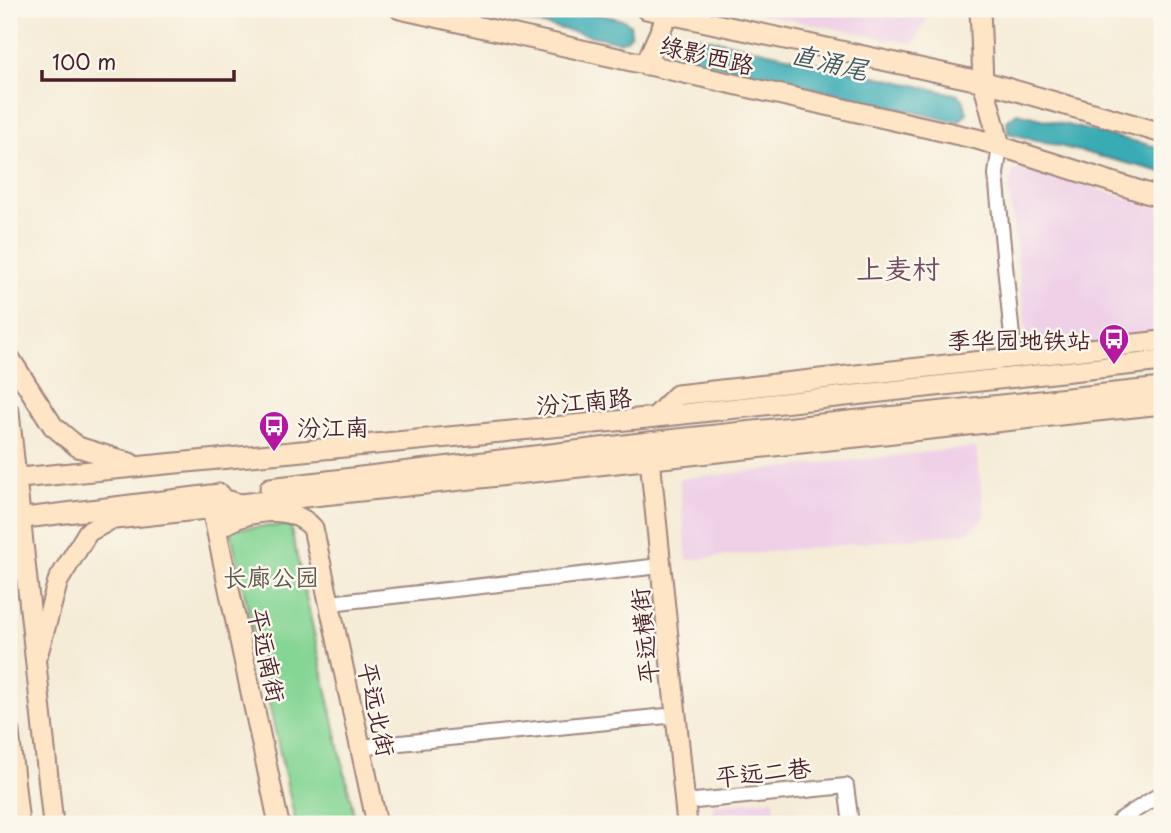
<svg xmlns="http://www.w3.org/2000/svg" width="1171" height="833" font-family="'Playpen Sans','LXGW WenKai TC',sans-serif">
<rect width="100%" height="100%" fill="#fbf7ec"/>
<filter id="ink" filterUnits="userSpaceOnUse"><feTurbulence type="fractalNoise" baseFrequency=".0143" numOctaves="2"/><feDisplacementMap in="SourceGraphic" scale="14" xChannelSelector="R" yChannelSelector="G"/><feConvolveMatrix kernelMatrix="1 2 1 2 8 2 1 2 1" color-interpolation-filters="sRGB"/></filter>
<filter id="wash" filterUnits="userSpaceOnUse"><feTurbulence type="fractalNoise" baseFrequency=".00686" numOctaves="4" result="noise"/><feDisplacementMap in="SourceGraphic" scale="28" xChannelSelector="R" yChannelSelector="G"/><feGaussianBlur stdDeviation="1.57" result="paint"/><feColorMatrix in="noise" values="0 0 0 0 0 0 0 0 0 0 0 0 0 0 0 0 0 1.4 0 .05"/><feComposite in="paint" operator="in"/></filter>
<g filter="url(#wash)">
<rect width="100%" height="100%" fill="#f5ecd7"/>
<path fill="#efd0e7" d="M 737,9 L 932,9 L 913,44 Z
M 1024,166 L 1162,209 L 1162,337 L 1028,349 L 1009,189 L 1013,171 Z
M 976,447 L 985,518 L 966,533 L 687,560 L 679,479 Z
M 774,799 L 776,824 L 715,824 L 713,805 Z"/>
<path fill="#85d594" stroke="#687a60" stroke-width="2" d="M 290,525 L 356,824 L 296,824 L 230,529 Z"/>
<path fill="#39abb4" stroke="#426570" stroke-width="2" d="M 473,9 L 573,9 L 624,20 L 630,24 L 631,33 L 626,40 L 619,42 Z
M 698,36 L 958,95 L 963,99 L 967,113 L 959,122 L 952,121 L 691,59 L 685,46 L 687,41 Z
M 1017,113 L 1162,148 L 1162,172 L 1008,133 L 1007,121 Z"/>
</g>
<g filter="url(#ink)">
<g fill="none" stroke-linecap="round" stroke-linejoin="round">
<g stroke="#a08681" stroke-width="18">
<path id="street" d="M 1000,146 L 996,174 L 1014,357
M 330,603 L 660,566
M 361,747 L 676,715
M 685,802 L 846,786 L 851,824
M 1121,824 L 1120,820 L 1162,793"/>
</g>
<g stroke="#a08681" stroke-width="23">
<path id="secondary" d="M 400,9 L 977,139 L 1162,198
M 646,9 L 993,84 L 1162,133
M 980,9 L 983,82 L 1000,146
M 645,65 L 670,9
M 9,357 L 53,426 L 78,447 L 130,463
M 9,412 L 53,824
M 655,417 L 677,395 L 1162,341
M 649,449 L 687,824
M 9,479 L 647,418 L 1162,361
M 270,488 L 649,442 L 1162,388
M 115,519 L 224,507
M 9,520 L 220,494
M 217,530 C 242,510 290,502 313,528 L 377,824
M 38,653 L 58,581 L 88,532 L 130,509
M 9,732 L 19,824
M 279,824 L 209,495 L 240,504 L 1162,404"/>
</g>
<use href="#street" stroke="#fff" stroke-width="14"/>
<use href="#secondary" stroke="#fde5c5" stroke-width="19"/>
</g>
</g>
<defs>
<g id="bus-pin" transform="scale(1.575)"><path d="M0 17L-7.5 6A9.5 9.5 0 1 1 7.5 6Z" fill="#b5179e" stroke="#fbf7ec"/><path d="M-5-6H5V4H4V6H2V4H-2V6H-4V4H-5ZM-3.5-4V0h7V-4ZM-3.5 1.2v1.5H-2V1.2ZM2 1.2v1.5H3.5V1.2Z" fill="#fff"/></g>
</defs>
<g fill-rule="evenodd">
<use href="#bus-pin" x="1114" y="339"/>
<use href="#bus-pin" x="274" y="426"/>
</g>
<g text-anchor="middle" dominant-baseline="central" stroke-width="5" stroke-linejoin="round" paint-order="stroke">
<g font-size="24" fill="#4a1f2b" stroke="#fbf7ec">
<text transform="translate(707 54) rotate(13)">绿影西路</text>
<text transform="translate(584 400) rotate(-5)">汾江南路</text>
<text transform="translate(643 636) rotate(-96)">平远横街</text>
<text transform="translate(268 655) rotate(78)">平远南街</text>
<text transform="translate(378 709) rotate(78)">平远北街</text>
<text transform="translate(763 771) rotate(-6)">平远二巷</text>
</g>
<g font-size="24" fill="#4a1f2b" stroke="#fbf7ec" text-anchor="end">
<text x="1091" y="339">季华园地铁站</text>
<text x="297" y="426" text-anchor="start">汾江南</text>
</g>
<g font-size="24" fill="#5c564a" stroke="#fbf7ec">
<text x="271" y="576">长廊公园</text>
</g>
<g font-size="26" font-style="italic" fill="#435762" stroke="#fbf7ec">
<text transform="translate(830 61) rotate(13)">直涌尾</text>
</g>
<g font-size="28" fill="#724a61" stroke="#fbf7ec">
<text x="898" y="267">上麦村</text>
</g>
</g>
<rect width="1171" height="833" fill="none" stroke="#fbf7ec" stroke-width="35"/>
<path d="M42 70v10h192v-10" fill="none" stroke="#4a1f2b" stroke-width="3.5"/>
<text x="52" y="70" font-size="21" fill="#4a1f2b" stroke="#fbf7ec" stroke-width="5" paint-order="stroke">100 m</text>
</svg>
